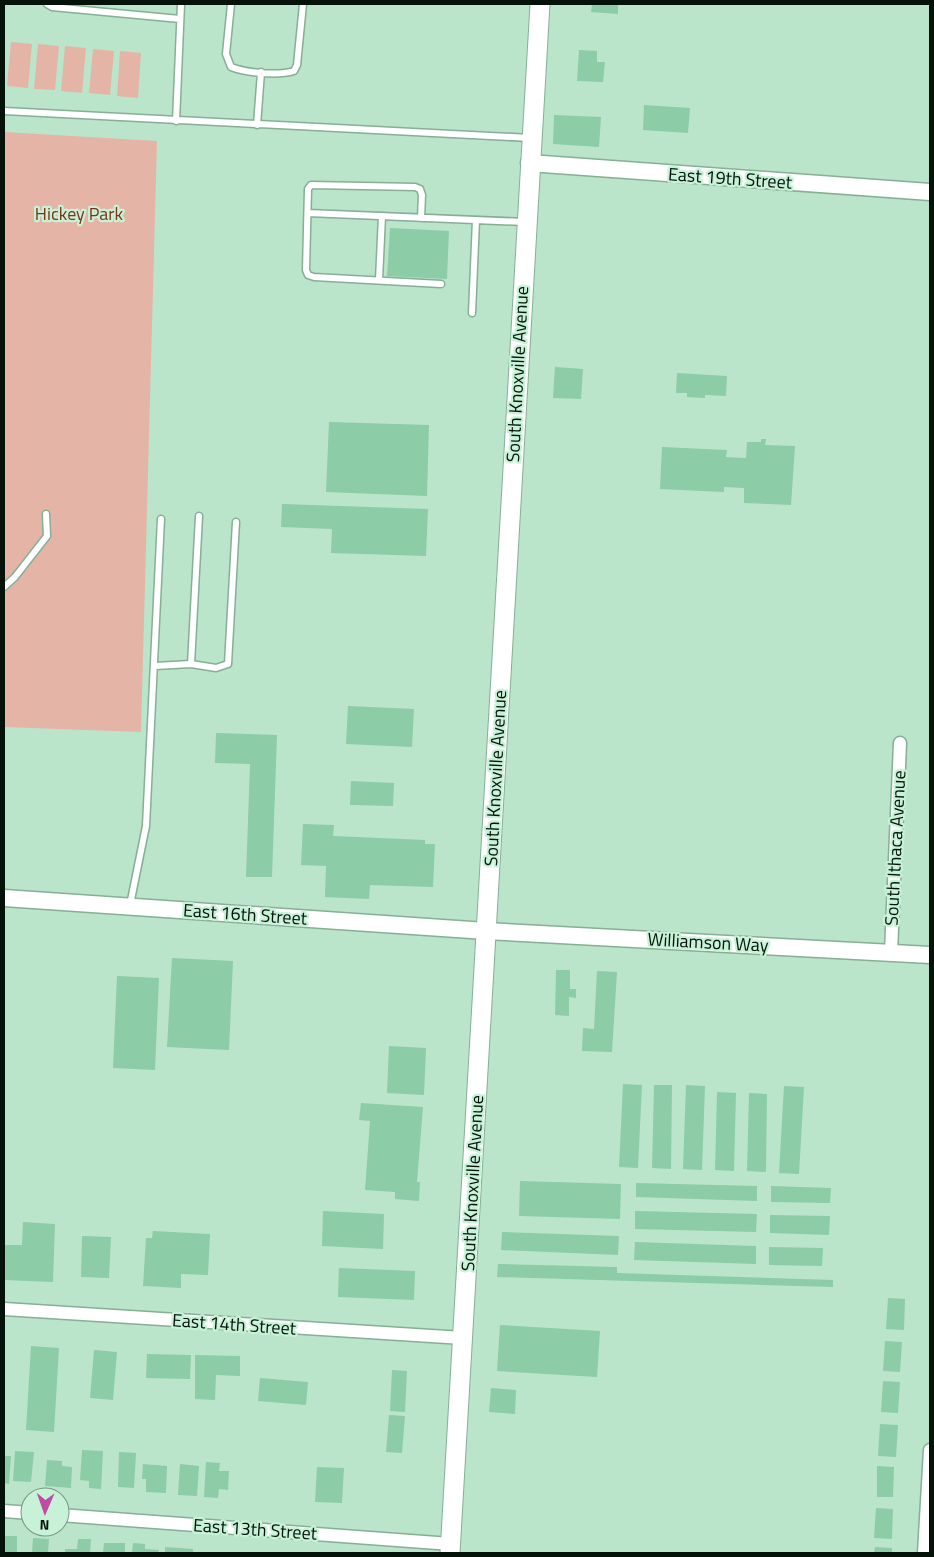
<svg xmlns="http://www.w3.org/2000/svg" width="934" height="1557" font-family="'Titillium Web',sans-serif">
<rect width="100%" height="100%" fill="#bae5ca"/>
<path fill="#e4b5a7" d="M 11,42 L 32,44 L 28,88 L 7,86 Z
M 38,44 L 59,46 L 55,90 L 34,89 Z
M 65,46 L 86,48 L 82,93 L 61,91 Z
M 93,49 L 114,51 L 110,95 L 89,93 Z
M 120,51 L 141,53 L 138,98 L 117,96 Z
M 4,132 L 157,141 L 141,732 L 4,727 Z"/>
<path fill="#8ccca6" d="M 592,4 L 618,4 L 618,14 L 591,12 Z
M 579,50 L 597,51 L 597,62 L 605,62 L 603,82 L 577,81 Z
M 644,105 L 690,108 L 688,133 L 643,130 Z
M 554,115 L 601,117 L 599,147 L 553,144 Z
M 390,228 L 449,231 L 447,279 L 387,276 Z
M 555,367 L 583,369 L 581,399 L 553,398 Z
M 677,373 L 727,376 L 726,396 L 705,395 L 705,398 L 687,397 L 687,393 L 676,393 Z
M 329,422 L 429,425 L 427,496 L 326,492 Z
M 761,439 L 766,439 L 765,445 L 795,446 L 791,505 L 744,503 L 744,488 L 724,487 L 724,492 L 660,489 L 662,447 L 727,450 L 726,457 L 746,458 L 747,442 L 761,442 Z
M 282,504 L 428,509 L 426,556 L 331,553 L 332,529 L 281,527 Z
M 348,706 L 414,709 L 412,747 L 346,744 Z
M 216,733 L 277,735 L 272,877 L 246,877 L 250,764 L 215,763 Z
M 351,781 L 394,783 L 393,806 L 350,805 Z
M 303,824 L 334,825 L 333,836 L 425,840 L 425,844 L 435,844 L 433,887 L 370,885 L 369,899 L 325,897 L 326,866 L 301,865 Z
M 172,958 L 233,961 L 229,1050 L 167,1047 Z
M 556,970 L 570,970 L 570,989 L 576,989 L 576,998 L 569,997 L 569,1016 L 555,1015 Z
M 597,971 L 617,972 L 612,1052 L 582,1051 L 583,1028 L 594,1029 Z
M 117,976 L 159,978 L 155,1070 L 113,1068 Z
M 389,1046 L 426,1048 L 424,1095 L 387,1093 Z
M 623,1084 L 642,1085 L 638,1168 L 619,1167 Z
M 654,1085 L 672,1085 L 671,1169 L 652,1168 Z
M 686,1085 L 705,1086 L 702,1170 L 683,1169 Z
M 784,1086 L 804,1087 L 799,1174 L 779,1173 Z
M 717,1092 L 736,1093 L 734,1171 L 715,1170 Z
M 749,1093 L 767,1094 L 766,1172 L 747,1171 Z
M 361,1103 L 423,1107 L 417,1182 L 420,1182 L 419,1201 L 395,1199 L 395,1192 L 365,1190 L 370,1121 L 359,1120 Z
M 520,1181 L 621,1184 L 620,1219 L 519,1216 Z
M 636,1183 L 757,1186 L 757,1201 L 636,1197 Z
M 771,1186 L 831,1188 L 830,1203 L 771,1202 Z
M 323,1211 L 384,1214 L 383,1249 L 322,1246 Z
M 635,1211 L 757,1214 L 756,1232 L 635,1229 Z
M 770,1215 L 830,1216 L 829,1235 L 770,1233 Z
M 23,1222 L 55,1224 L 53,1282 L 4,1280 L 4,1245 L 22,1245 Z
M 153,1231 L 210,1234 L 208,1275 L 181,1274 L 181,1288 L 143,1286 L 146,1238 L 152,1238 Z
M 502,1232 L 619,1236 L 618,1255 L 501,1250 Z
M 82,1236 L 111,1237 L 109,1278 L 81,1277 Z
M 635,1242 L 756,1246 L 756,1264 L 634,1260 Z
M 769,1247 L 823,1248 L 822,1266 L 769,1265 Z
M 498,1264 L 617,1267 L 617,1273 L 833,1280 L 833,1287 L 497,1277 Z
M 339,1268 L 415,1271 L 414,1300 L 338,1297 Z
M 888,1298 L 905,1299 L 904,1330 L 886,1329 Z
M 500,1325 L 600,1331 L 597,1377 L 497,1371 Z
M 885,1341 L 902,1342 L 900,1372 L 883,1371 Z
M 31,1346 L 59,1348 L 54,1432 L 26,1430 Z
M 94,1350 L 117,1352 L 113,1400 L 90,1398 Z
M 147,1354 L 191,1355 L 190,1379 L 146,1378 Z
M 195,1355 L 240,1356 L 240,1376 L 216,1375 L 215,1400 L 195,1399 Z
M 392,1370 L 407,1371 L 405,1412 L 390,1411 Z
M 260,1378 L 308,1382 L 306,1405 L 258,1401 Z
M 883,1381 L 900,1382 L 898,1413 L 881,1412 Z
M 491,1388 L 516,1390 L 515,1414 L 489,1412 Z
M 389,1415 L 405,1416 L 402,1453 L 386,1452 Z
M 880,1424 L 898,1425 L 896,1457 L 878,1456 Z
M 82,1450 L 103,1451 L 101,1489 L 89,1488 L 89,1481 L 80,1480 Z
M 15,1451 L 34,1452 L 31,1482 L 13,1481 Z
M 119,1452 L 136,1453 L 134,1488 L 118,1487 Z
M 4,1456 L 11,1456 L 9,1484 L 4,1483 Z
M 47,1460 L 62,1461 L 62,1466 L 72,1467 L 71,1488 L 45,1486 Z
M 206,1462 L 220,1463 L 219,1471 L 229,1471 L 228,1490 L 219,1489 L 218,1498 L 204,1497 Z
M 143,1464 L 167,1466 L 166,1493 L 146,1492 L 146,1479 L 142,1479 Z
M 180,1464 L 199,1466 L 197,1496 L 178,1495 Z
M 877,1466 L 894,1467 L 893,1497 L 877,1497 Z
M 317,1467 L 344,1468 L 342,1503 L 315,1502 Z
M 876,1508 L 893,1509 L 892,1539 L 874,1538 Z
M 5,1536 L 17,1536 L 17,1553 L 4,1553 Z
M 33,1538 L 49,1539 L 48,1553 L 32,1553 Z
M 78,1539 L 91,1539 L 90,1553 L 65,1553 L 65,1549 L 77,1549 Z
M 104,1543 L 125,1543 L 125,1553 L 103,1553 Z
M 133,1543 L 145,1544 L 145,1549 L 159,1550 L 158,1553 L 132,1553 Z
M 165,1547 L 193,1549 L 193,1553 L 165,1553 Z
M 875,1547 L 892,1548 L 892,1553 L 874,1553 Z"/>
<g fill="none" stroke-linecap="round" stroke-linejoin="round">
<g stroke="#86af96" stroke-width="9">
<path id="service" d="M 47,4 L 52,7 L 180,19
M 231,4 L 226,54 L 231,67 C 247,73 278,76 294,71 L 297,65 L 303,4
M 4,111 L 530,138
M 176,121 L 181,4
M 257,125 L 261,72
M 308,213 L 525,222
M 421,218 L 422,195 L 420,189 L 415,187 L 311,185 L 308,189 L 306,270 L 308,275 L 314,277 L 441,284
M 379,280 L 382,216
M 472,313 L 476,220
M 4,587 L 15,577 L 47,536 L 46,514
M 191,664 L 199,516
M 155,666 L 191,664 L 216,668 L 228,664 L 236,522
M 130,905 L 146,826 L 161,519"/>
</g>
<g stroke="#86af96" stroke-width="15">
<path id="minor" d="M 891,952 L 900,743
M 4,1309 L 463,1338
M 4,1511 L 30,1513
M 60,1515 L 451,1544
M 924,1553 L 930,1450"/>
</g>
<g stroke="#86af96" stroke-width="19">
<path id="tertiary" d="M 529,163 L 930,192
M 4,898 L 486,931 L 930,955"/>
</g>
<g stroke="#86af96" stroke-width="21">
<path id="secondary" d="M 450,1553 L 540,4"/>
</g>
<use href="#service" stroke="#fff" stroke-width="6"/>
<use href="#minor" stroke="#fff" stroke-width="12"/>
<use href="#tertiary" stroke="#fff" stroke-width="16"/>
<use href="#secondary" stroke="#fff" stroke-width="19"/>
</g>
<g text-anchor="middle" dominant-baseline="central" stroke-width="4.5" stroke-linejoin="round" paint-order="stroke">
<g font-size="18" fill="#04120a" stroke="#c7f2d7">
<text transform="translate(730 178) rotate(4)">East 19th Street</text>
<text transform="translate(517 374) rotate(-87)">South Knoxville Avenue</text>
<text transform="translate(495 778) rotate(-87)">South Knoxville Avenue</text>
<text transform="translate(895 848) rotate(-87)">South Ithaca Avenue</text>
<text transform="translate(245 914) rotate(4)">East 16th Street</text>
<text transform="translate(708 942) rotate(3)">Williamson Way</text>
<text transform="translate(472 1183) rotate(-87)">South Knoxville Avenue</text>
<text transform="translate(234 1324) rotate(4)">East 14th Street</text>
<text transform="translate(255 1529) rotate(4)">East 13th Street</text>
</g>
<g font-size="18" fill="#7f3018" stroke="#c7f2d7">
<text x="79" y="213">Hickey Park</text>
</g>
</g>
<rect width="934" height="1557" fill="none" stroke="#04120a" stroke-width="10"/>
<g transform="translate(45 1512) rotate(182)"><circle r="24" fill="#c7f2d7" stroke="#799885"/>
<path d="M0-4L9 19L0 12L-9 19Z" fill="#bf4ba4"/>
<text y="-8" font-size="14" font-weight="bold" text-anchor="middle" fill="#04120a">N</text>
</g>
</svg>
